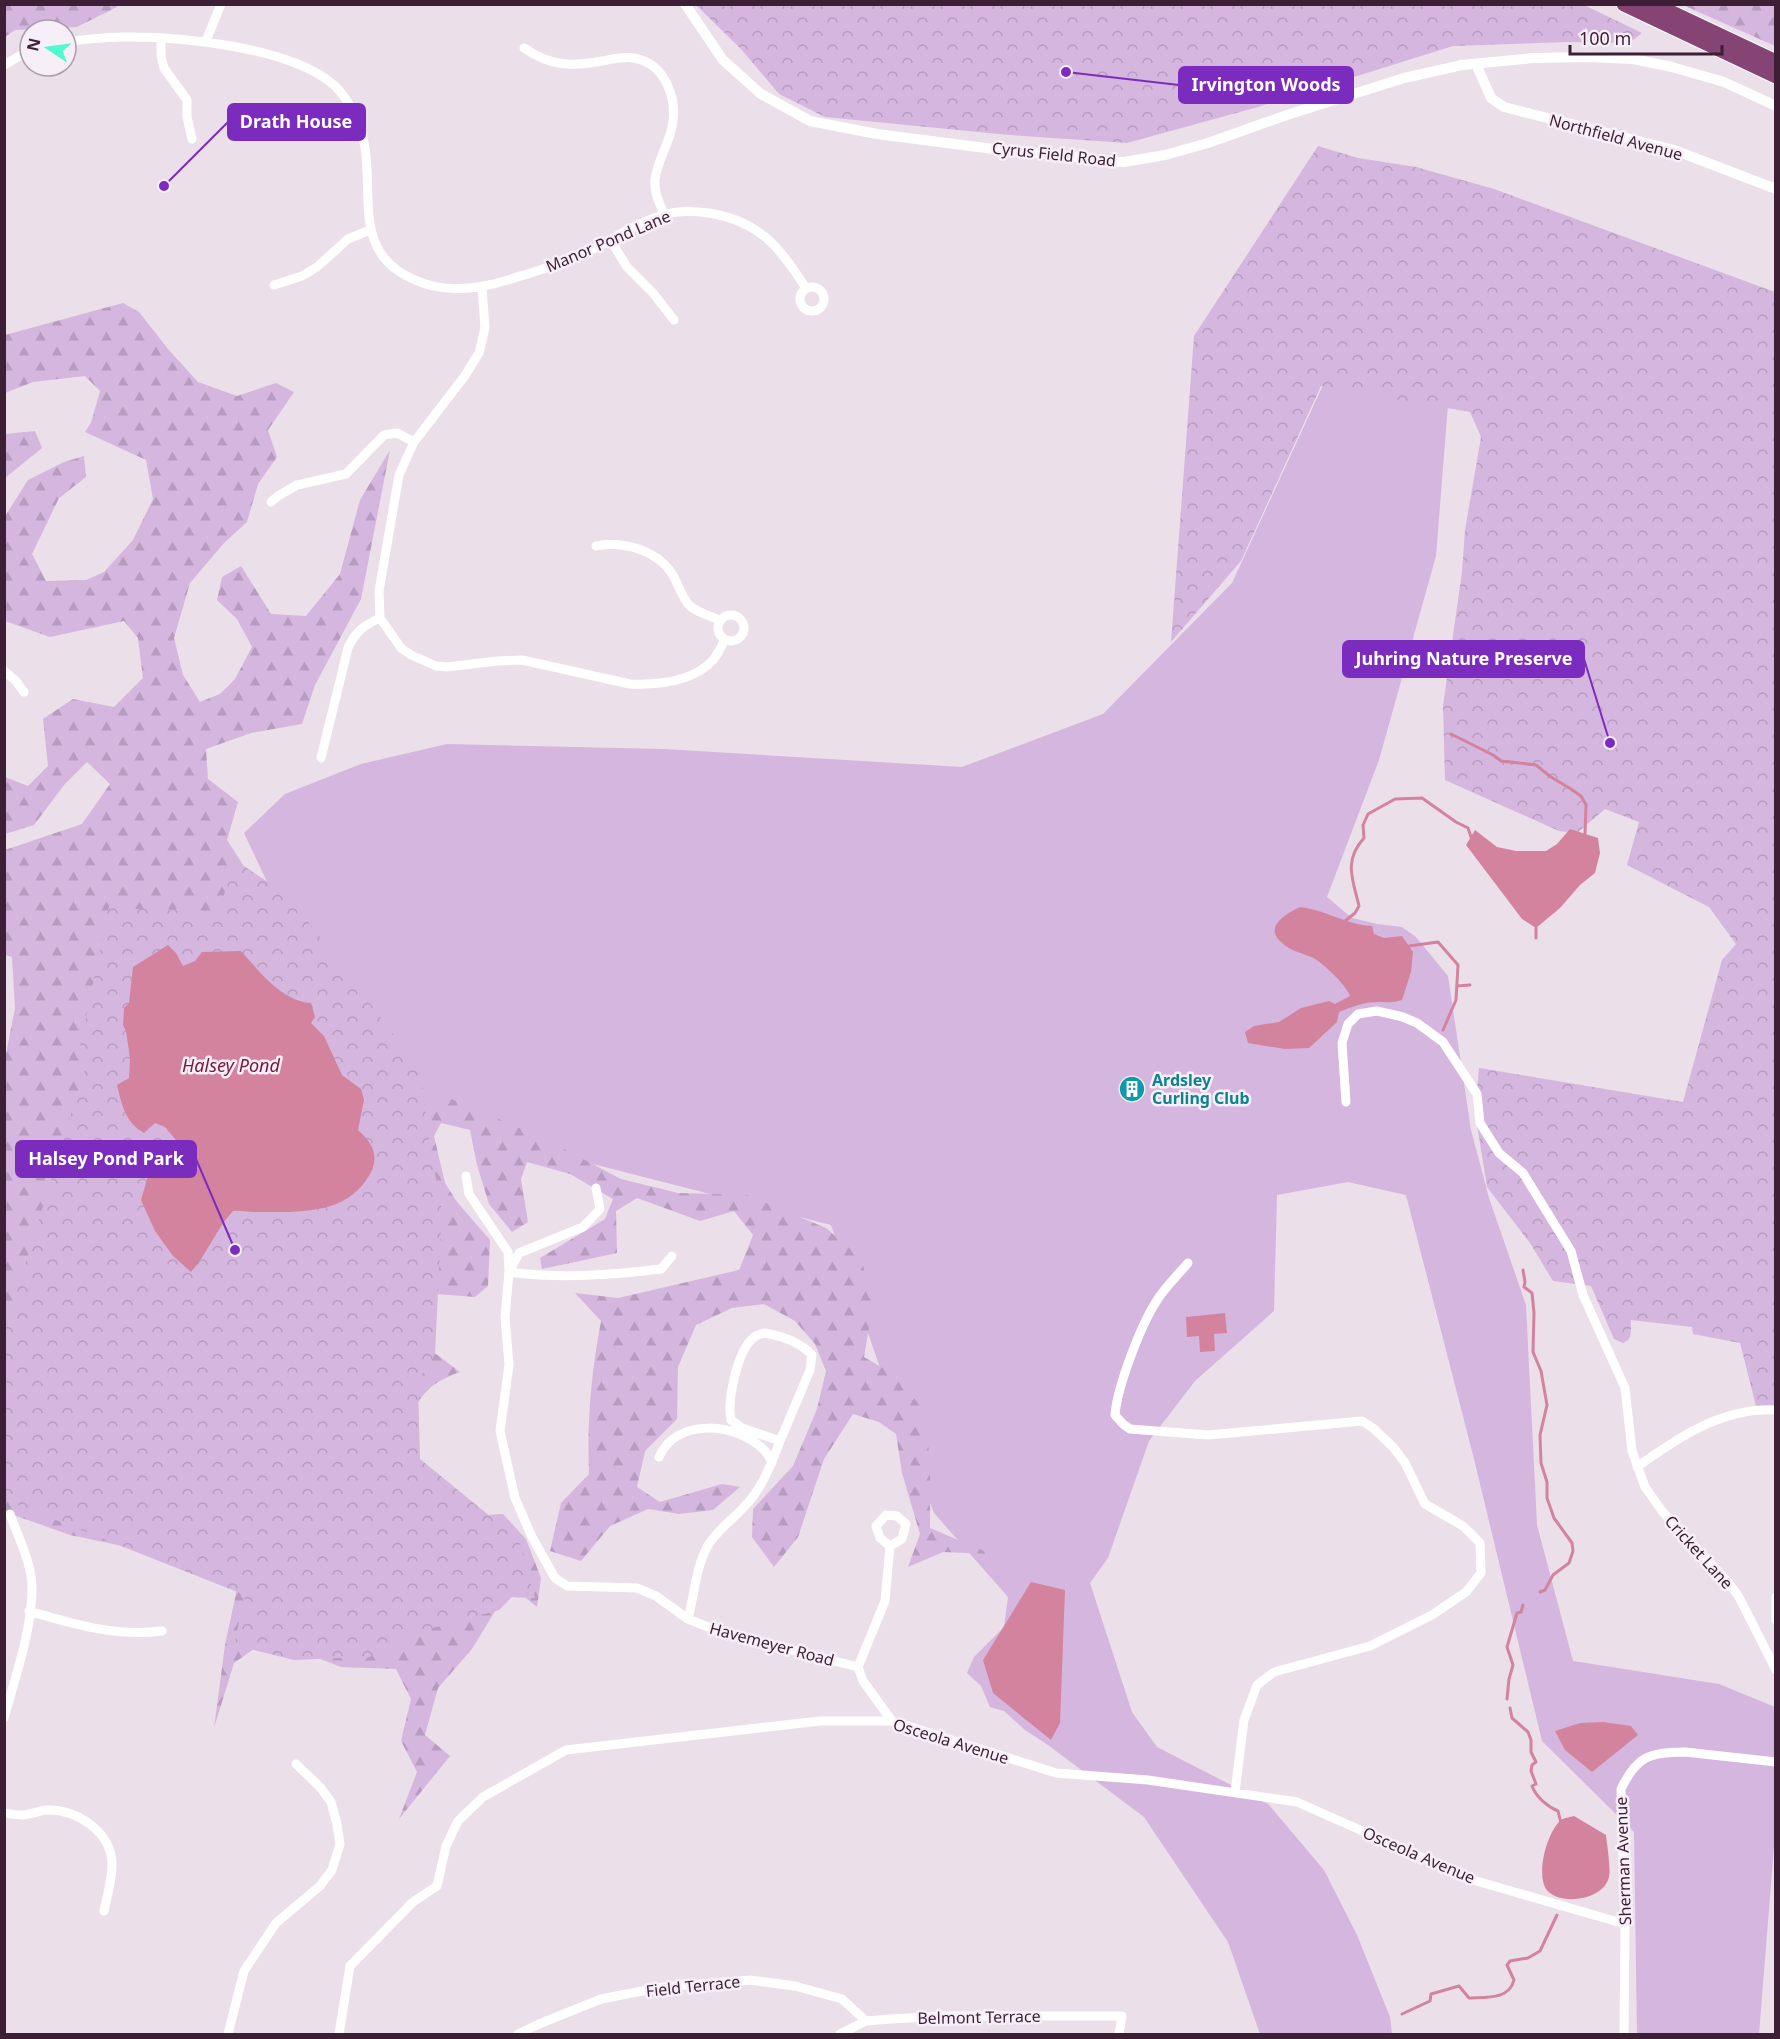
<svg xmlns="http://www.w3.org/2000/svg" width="1780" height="2039" font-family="'Noto Sans',sans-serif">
<defs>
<pattern id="forest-firs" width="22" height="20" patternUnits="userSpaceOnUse" patternTransform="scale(1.5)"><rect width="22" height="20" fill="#d5b6de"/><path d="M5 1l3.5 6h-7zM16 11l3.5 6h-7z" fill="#b89cbf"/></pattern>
<pattern id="park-crowns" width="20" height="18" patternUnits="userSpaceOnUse" patternTransform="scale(1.5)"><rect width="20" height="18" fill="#d5b6de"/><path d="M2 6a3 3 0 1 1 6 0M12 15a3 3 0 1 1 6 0" fill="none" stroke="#b89cbf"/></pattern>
</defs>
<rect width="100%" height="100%" fill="#ebdfea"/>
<path fill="#d5b6de" d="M 1451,367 L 1436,556 L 1379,760 L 1327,897 L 1352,918 L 1377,924 L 1402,927 L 1416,937 L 1448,976 L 1471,1130 L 1489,1198 L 1526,1305 L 1537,1525 L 1573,1661 L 1719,1684 L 1775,1707 L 1775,1834 L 1759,2034 L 1637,2034 L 1634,1832 L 1542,1741 L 1474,1459 L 1406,1195 L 1348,1182 L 1277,1195 L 1274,1311 L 1195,1381 L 1149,1441 L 1108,1558 L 1090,1583 L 1132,1712 L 1157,1747 L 1268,1804 L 1324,1870 L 1357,1935 L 1390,2017 L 1392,2034 L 1260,2034 L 1228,1942 L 1144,1817 L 1048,1745 L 1025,1730 L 1004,1711 L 990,1707 L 981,1686 L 967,1673 L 974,1657 L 1004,1627 L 1008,1597 L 934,1513 L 889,1394 L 831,1225 L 538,1150 L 413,1097 L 267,882 L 244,833 L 285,794 L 361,764 L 447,744 L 664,749 L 962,767 L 1103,714 L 1232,583 L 1329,372 Z"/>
<path fill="url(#forest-firs)" d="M 5,4 L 117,4 L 117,7 L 77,27 L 15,30 L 5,37 Z
M 1683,5 L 1775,5 L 1775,46 Z
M 123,303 L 139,312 L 168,349 L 198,382 L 237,396 L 276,383 L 294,392 L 268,430 L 277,457 L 258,484 L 247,522 L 224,543 L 190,583 L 174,638 L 183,675 L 200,702 L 220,694 L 235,679 L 252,647 L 237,619 L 217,600 L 222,577 L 241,566 L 271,614 L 306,616 L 340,574 L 360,500 L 390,450 L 361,599 L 315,685 L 302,724 L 251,733 L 206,749 L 208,779 L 238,802 L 227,840 L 384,1084 L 435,1092 L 543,1138 L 621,1179 L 678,1193 L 747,1195 L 826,1228 L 861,1258 L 873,1303 L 864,1357 L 900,1378 L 922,1409 L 930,1457 L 930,1528 L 991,1554 L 943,1552 L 908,1567 L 920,1534 L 902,1473 L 896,1434 L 879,1422 L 853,1414 L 824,1459 L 798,1537 L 774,1567 L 752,1537 L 753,1509 L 793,1466 L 817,1409 L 826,1371 L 815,1344 L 795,1321 L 764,1304 L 732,1308 L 696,1325 L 678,1367 L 677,1419 L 645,1451 L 637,1487 L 660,1502 L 722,1484 L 740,1487 L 713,1510 L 679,1514 L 648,1509 L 610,1526 L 581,1561 L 550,1551 L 561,1503 L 589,1474 C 587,1419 591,1375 601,1321 L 575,1293 L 618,1298 L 739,1270 L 753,1235 L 734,1211 L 700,1221 L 637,1198 L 616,1211 L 617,1253 L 542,1269 L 540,1258 L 605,1219 L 613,1199 L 570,1174 L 527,1162 L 521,1179 L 528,1222 L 512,1232 L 489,1204 L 477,1165 L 470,1130 L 441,1123 L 434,1136 L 445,1183 L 457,1202 L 490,1240 L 488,1286 L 475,1297 L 424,1293 L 428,1348 L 460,1372 C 425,1384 420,1399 401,1428 L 440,1518 L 503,1514 L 526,1539 L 541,1578 L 537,1607 L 516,1590 L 500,1603 L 472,1649 L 438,1688 L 425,1735 L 450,1756 L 399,1819 L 417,1772 L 401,1741 L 411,1699 L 396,1669 L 341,1667 L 268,1639 L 234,1663 L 214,1728 L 225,1645 L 240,1575 L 185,1559 L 70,1535 L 5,1512 L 4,1064 L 15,1008 L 12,957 L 5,955 L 5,850 L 82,824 L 110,784 L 87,762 L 64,785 L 34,825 L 5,834 L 5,777 L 28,786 L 48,766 L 43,719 L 73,699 L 114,707 L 143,678 L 138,638 L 124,621 L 50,637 L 5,621 L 4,518 L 28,480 L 64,462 L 84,456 L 86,477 L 59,498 L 32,554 L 46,581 L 86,580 L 104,572 L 133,540 L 153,499 L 146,460 L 85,432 L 91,423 L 100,391 L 85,376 L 33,382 L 5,393 L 5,335 Z
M 35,431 L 42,448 L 5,478 L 5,434 Z"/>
<path fill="url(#park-crowns)" d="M 1582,4 L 1642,33 L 1629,43 L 1568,42 L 1453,46 L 1258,107 L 1127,143 L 1009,135 L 825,117 L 779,94 L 741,49 L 696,5 Z
M 1318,146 L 1358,158 L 1416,167 L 1494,189 L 1775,292 L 1775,1410 L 1757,1410 L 1740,1343 L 1693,1334 L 1692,1327 L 1631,1320 C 1630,1329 1634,1339 1623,1343 L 1614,1339 L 1591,1286 L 1553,1281 L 1530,1243 L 1487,1187 L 1475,1112 L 1479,1068 L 1683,1102 L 1722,960 L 1736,944 L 1709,907 L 1627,865 L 1639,822 L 1605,809 L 1577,833 L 1559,831 L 1445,780 L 1443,706 L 1462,572 L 1465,530 L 1481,437 L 1470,412 L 1321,386 L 1241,561 L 1171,642 L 1194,336 Z
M 236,861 L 288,895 L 421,1071 L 428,1135 L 442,1211 L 435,1353 L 418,1382 L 420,1459 L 519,1540 L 535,1598 L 512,1597 L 499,1610 L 429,1629 L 370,1657 L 355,1661 L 341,1658 L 294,1660 L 234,1645 L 245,1595 L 5,1500 L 4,1333 L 88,1059 L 80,1046 L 109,906 L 118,909 L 190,909 L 214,923 Z"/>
<path fill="#d4839f" d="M 1570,829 L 1598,838 L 1600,853 L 1595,873 L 1580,885 L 1560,908 L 1536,928 L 1522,919 L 1466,845 L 1475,830 L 1497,847 L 1516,851 L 1546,851 L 1557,844 Z
M 1300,907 C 1326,910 1347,925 1372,926 L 1374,934 L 1384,938 L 1402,936 L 1413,952 L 1411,972 L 1402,1000 C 1394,1003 1386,1002 1378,1002 C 1364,1002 1351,1007 1339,1012 L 1337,1022 L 1309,1048 L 1285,1049 L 1248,1043 L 1245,1032 L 1254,1026 L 1279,1022 L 1301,1008 L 1329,1001 L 1335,1004 L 1350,996 C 1346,985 1325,965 1315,959 C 1307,954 1297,953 1289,948 C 1261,931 1279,917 1300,907 Z
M 168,945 L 176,953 L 183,966 L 195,961 L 202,952 L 241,951 C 260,972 282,1001 311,1003 L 315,1017 L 311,1023 L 324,1036 L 342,1075 L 361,1089 L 364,1100 L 358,1130 C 372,1142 380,1156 370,1174 C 347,1216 298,1212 255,1212 C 248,1212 241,1210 233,1211 C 216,1229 208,1253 191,1272 L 173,1256 L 155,1231 L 141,1200 L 148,1176 L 167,1166 L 182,1147 L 165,1127 L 155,1123 L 144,1133 C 125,1122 122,1105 117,1085 L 129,1078 L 130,1058 L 126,1031 L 123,1025 L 124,1008 L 129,1003 L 133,967 Z
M 1225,1313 L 1227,1333 L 1214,1334 L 1215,1351 L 1200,1352 L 1199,1336 L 1187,1337 L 1186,1317 Z
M 1031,1582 L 1065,1590 L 1060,1723 L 1051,1740 L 993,1693 L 983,1660 Z
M 1603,1722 L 1631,1726 L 1638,1735 L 1592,1772 L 1565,1750 L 1555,1731 L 1580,1723 Z
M 1574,1816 L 1606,1835 C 1607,1845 1611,1869 1609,1877 C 1604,1900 1559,1907 1546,1889 C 1536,1873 1547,1832 1561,1820 C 1564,1818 1570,1817 1574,1816 Z"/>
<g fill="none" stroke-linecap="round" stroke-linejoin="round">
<path stroke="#d4839f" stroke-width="3" d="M 1451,734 L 1493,755 L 1501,761 L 1536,765 L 1551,777 L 1571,789 L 1581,796 L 1586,805 L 1585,834
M 1345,921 L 1355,913 L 1359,906 C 1353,880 1343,861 1364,838 L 1363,825 L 1368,814 L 1395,799 L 1422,798 L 1456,822 L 1468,828 L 1471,837
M 1536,938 L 1536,928
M 1409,946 L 1438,942 L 1458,965 L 1456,1000 L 1443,1030
M 1457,986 L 1470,985
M 1523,1270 L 1525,1282 L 1524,1287 L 1532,1293 L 1534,1313 L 1533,1352 L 1541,1371 L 1547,1405 L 1540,1435 L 1541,1463 L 1547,1482 L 1547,1498 L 1554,1518 L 1572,1543 L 1573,1551 L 1569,1563 L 1553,1575 L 1545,1590 L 1540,1592
M 1507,1699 L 1509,1679 L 1513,1665 L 1507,1647 L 1517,1613 L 1521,1612 L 1523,1605
M 1510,1708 L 1512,1718 L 1528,1732 L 1531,1740 L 1531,1752 L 1536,1762 L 1532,1765 L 1531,1771 L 1536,1784 L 1532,1786 C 1536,1797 1548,1807 1558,1811 L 1561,1823
M 1402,2014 L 1430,2001 L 1431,1994 L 1459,1986 L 1469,1998 C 1486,1997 1509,2000 1514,1980 L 1507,1965 L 1510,1961 L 1528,1958 L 1540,1951 L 1557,1915"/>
<g stroke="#fff" stroke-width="17">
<path id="trunk" d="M 1624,4 L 1776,76
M 1653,4 L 1776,62"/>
</g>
<path stroke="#fff" stroke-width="9" d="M 161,38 L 161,56 L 164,68 L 187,100 L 187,117 L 192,139
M 66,41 C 85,40 104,37 122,37 C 179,36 292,47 335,86 C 342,93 349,103 354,113 C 388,176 333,260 433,286 C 458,292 486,287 511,279 C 537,271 563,264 587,252 C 612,240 635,223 663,215 C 678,210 694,211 709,213 C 759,221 780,247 805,287
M 206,41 L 221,4
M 524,48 C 550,66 571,67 602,61 C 613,59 623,56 634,58 C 667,64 679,102 671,131 C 667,147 657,162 655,179 C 654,192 659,203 664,214
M 4,65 L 30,50
M 610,239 L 627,267 L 653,293 L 674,320
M 274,285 L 302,276 L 317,267 L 348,239 L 370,230
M800 299a12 12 0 1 1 24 0a12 12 0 1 1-24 0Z
M 482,287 L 485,328 L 479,353 L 464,377 L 414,442 L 399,475 L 379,591 L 380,618 L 401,648 L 411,655 L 436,666 L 447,667 L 497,661 L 522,660 L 630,684 C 657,685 693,682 713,660 C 718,654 721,647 725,640
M 271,502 L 278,496 L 297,485 L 346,474 L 384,435 L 397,433 L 414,442
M 596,546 C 624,541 659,550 674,577 C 679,587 682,598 690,606 C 698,613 710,616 720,620
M718 628a13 13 0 1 1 26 0a13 13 0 1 1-26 0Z
M 4,671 L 16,681 L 24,692
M 321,758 L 348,648 C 355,632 364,625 380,618
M 1346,1102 L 1342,1043 L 1348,1024 L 1358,1014 L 1377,1011 L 1403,1017 L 1417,1023 L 1443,1042 L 1477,1094 L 1480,1123 L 1499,1153 L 1523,1173 L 1571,1251 L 1583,1295 L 1625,1388 L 1632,1451 L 1645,1487 L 1662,1511 L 1729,1583 L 1739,1597 L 1776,1670
M 466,1176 L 469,1194 L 508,1252 L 509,1272 L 505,1317 L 509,1365 L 500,1431 L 515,1498 L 532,1537 L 555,1578 L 567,1586 L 637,1588 L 656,1596 L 688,1619 L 721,1632 L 858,1667 L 863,1681 L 892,1721
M 1188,1263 C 1178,1275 1164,1288 1156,1302 C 1141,1325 1117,1387 1115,1415 L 1123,1424 L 1130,1429 L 1208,1435 L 1362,1421 L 1373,1428 L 1394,1448 L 1405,1463 L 1425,1504 L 1463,1526 L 1480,1543 L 1481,1573 L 1466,1592 L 1432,1615 L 1370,1646 L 1274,1672 L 1257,1685 L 1244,1720 L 1235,1792
M 509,1272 C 559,1279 611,1275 661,1269 L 672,1256
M 509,1272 L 519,1253 L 583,1227 L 600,1209 L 596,1188
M 765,1333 C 782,1336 800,1342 812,1355 L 810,1370 L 780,1441 L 742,1428 L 731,1420 C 727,1401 737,1353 752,1339 C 756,1335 760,1334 765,1333 Z
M 659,1457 C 676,1417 738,1422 765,1451 C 768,1454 770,1459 772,1463
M 1637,1467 C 1677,1438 1723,1407 1776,1410
M 1776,1597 L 1776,1620
M 29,1611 C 73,1624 116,1637 162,1631
M 688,1619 C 694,1596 696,1568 707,1547 C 716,1531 730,1522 742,1509 C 761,1491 771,1465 780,1441
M 858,1667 L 885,1601 L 890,1546 L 880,1538 L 876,1526 L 886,1515 L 897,1516 L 906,1524 L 902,1539 L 890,1546
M 4,1718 C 15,1678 33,1627 32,1586 C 31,1561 18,1537 10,1514
M 4,1813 C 11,1814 17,1815 23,1815 C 31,1814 39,1811 46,1810 C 77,1809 112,1832 112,1865 C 112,1880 107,1897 104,1911
M 228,2034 L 244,1971 L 276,1923 L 320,1886 L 332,1870 L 340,1844 L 337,1824 L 331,1802 L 320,1787 L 296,1764
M 339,2034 L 350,1966 L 413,1902 L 437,1886 L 446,1846 L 458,1821 L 483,1797 L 566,1750 L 820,1721 L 892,1721 L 1056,1773 L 1148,1780 L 1297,1802 L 1473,1880 L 1625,1924
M 518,2034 L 539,2024 L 601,1999 L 663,1987 L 750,1980 L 795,1986 L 842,1999 L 866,2021
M 840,2034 L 866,2021 L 890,2019 L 947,2016 L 1122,2016 L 1119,2034
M 1624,2034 L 1625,1924 L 1621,1789 C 1637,1756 1648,1753 1685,1752 L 1776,1762"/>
<path stroke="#fff" stroke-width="10" d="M 685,4 L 723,60 L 761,94 L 810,121 L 877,134 L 1009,151 L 1069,156 L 1096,161 L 1124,162 L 1165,155 L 1208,143 L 1287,115 L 1404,78 L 1462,65 L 1533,58 L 1589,57 L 1633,59 L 1672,67 L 1724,82 L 1776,106
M 1476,64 L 1491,98 L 1504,107 L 1674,150 L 1776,189"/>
<use href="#trunk" stroke="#864474" stroke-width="15"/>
</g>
<defs>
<g id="building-disc" transform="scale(1.35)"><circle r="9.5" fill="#0f9aa8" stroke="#f7eff7"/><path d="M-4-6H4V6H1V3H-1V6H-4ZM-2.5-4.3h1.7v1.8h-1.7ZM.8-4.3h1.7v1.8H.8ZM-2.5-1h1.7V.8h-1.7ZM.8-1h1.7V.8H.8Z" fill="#fff"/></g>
</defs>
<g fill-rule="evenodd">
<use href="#building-disc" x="1132" y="1089"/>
</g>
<g text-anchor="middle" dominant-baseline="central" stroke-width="5" stroke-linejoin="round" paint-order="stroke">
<g font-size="16" fill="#3c1f35" stroke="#f7eff7">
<text transform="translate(1616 137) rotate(15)">Northfield Avenue</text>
<text transform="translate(1054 154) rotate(6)">Cyrus Field Road</text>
<text transform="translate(608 241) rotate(-23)">Manor Pond Lane</text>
<text transform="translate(1699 1552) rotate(48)">Cricket Lane</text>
<text transform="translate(772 1644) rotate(15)">Havemeyer Road</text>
<text transform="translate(951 1741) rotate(17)">Osceola Avenue</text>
<text transform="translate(1419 1855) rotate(23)">Osceola Avenue</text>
<text transform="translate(1623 1861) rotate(-92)">Sherman Avenue</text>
<text transform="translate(693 1986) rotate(-6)">Field Terrace</text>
<text transform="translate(979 2017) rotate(-1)">Belmont Terrace</text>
</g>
<g font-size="16" font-weight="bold" fill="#0d838f" stroke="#f7eff7" text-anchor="start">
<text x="1152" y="1080">Ardsley<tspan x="1152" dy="18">Curling Club</tspan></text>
</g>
<g font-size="18" font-style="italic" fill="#7a1637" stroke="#f7eff7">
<text x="231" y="1065">Halsey Pond</text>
</g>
</g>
<path fill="none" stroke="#7b2cbf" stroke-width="2" d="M1066 72L1179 85M164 186L228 122M1610 743L1584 659M235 1250L196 1159"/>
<g fill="#7b2cbf" stroke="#f7eff7" stroke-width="2">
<circle cx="1066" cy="72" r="6"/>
<circle cx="164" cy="186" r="6"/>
<circle cx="1610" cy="743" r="6"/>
<circle cx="235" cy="1250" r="6"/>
</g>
<g fill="#7b2cbf" stroke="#7b2cbf" stroke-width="2">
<rect x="1179" y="67" width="174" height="36" rx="6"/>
<rect x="228" y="104" width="137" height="36" rx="6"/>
<rect x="1343" y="641" width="241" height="36" rx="6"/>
<rect x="16" y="1141" width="180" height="36" rx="6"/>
</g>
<g font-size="18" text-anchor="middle" font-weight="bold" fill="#fff">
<text x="1266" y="91">Irvington Woods</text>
<text x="296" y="128">Drath House</text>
<text x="1464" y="665">Juhring Nature Preserve</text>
<text x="106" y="1165">Halsey Pond Park</text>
</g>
<rect width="1780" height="2039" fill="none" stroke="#3c1f35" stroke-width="12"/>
<g transform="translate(48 48) rotate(283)"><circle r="28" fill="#f7eff7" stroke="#ac9ca9" stroke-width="1.5"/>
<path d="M0-4.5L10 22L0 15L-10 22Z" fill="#4eface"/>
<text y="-9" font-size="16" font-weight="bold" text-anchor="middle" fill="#3c1f35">N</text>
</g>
<path d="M1570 45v9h152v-9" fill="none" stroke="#3c1f35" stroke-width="3"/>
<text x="1579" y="45" font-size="18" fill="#3c1f35" stroke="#f7eff7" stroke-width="4.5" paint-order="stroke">100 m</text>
</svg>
